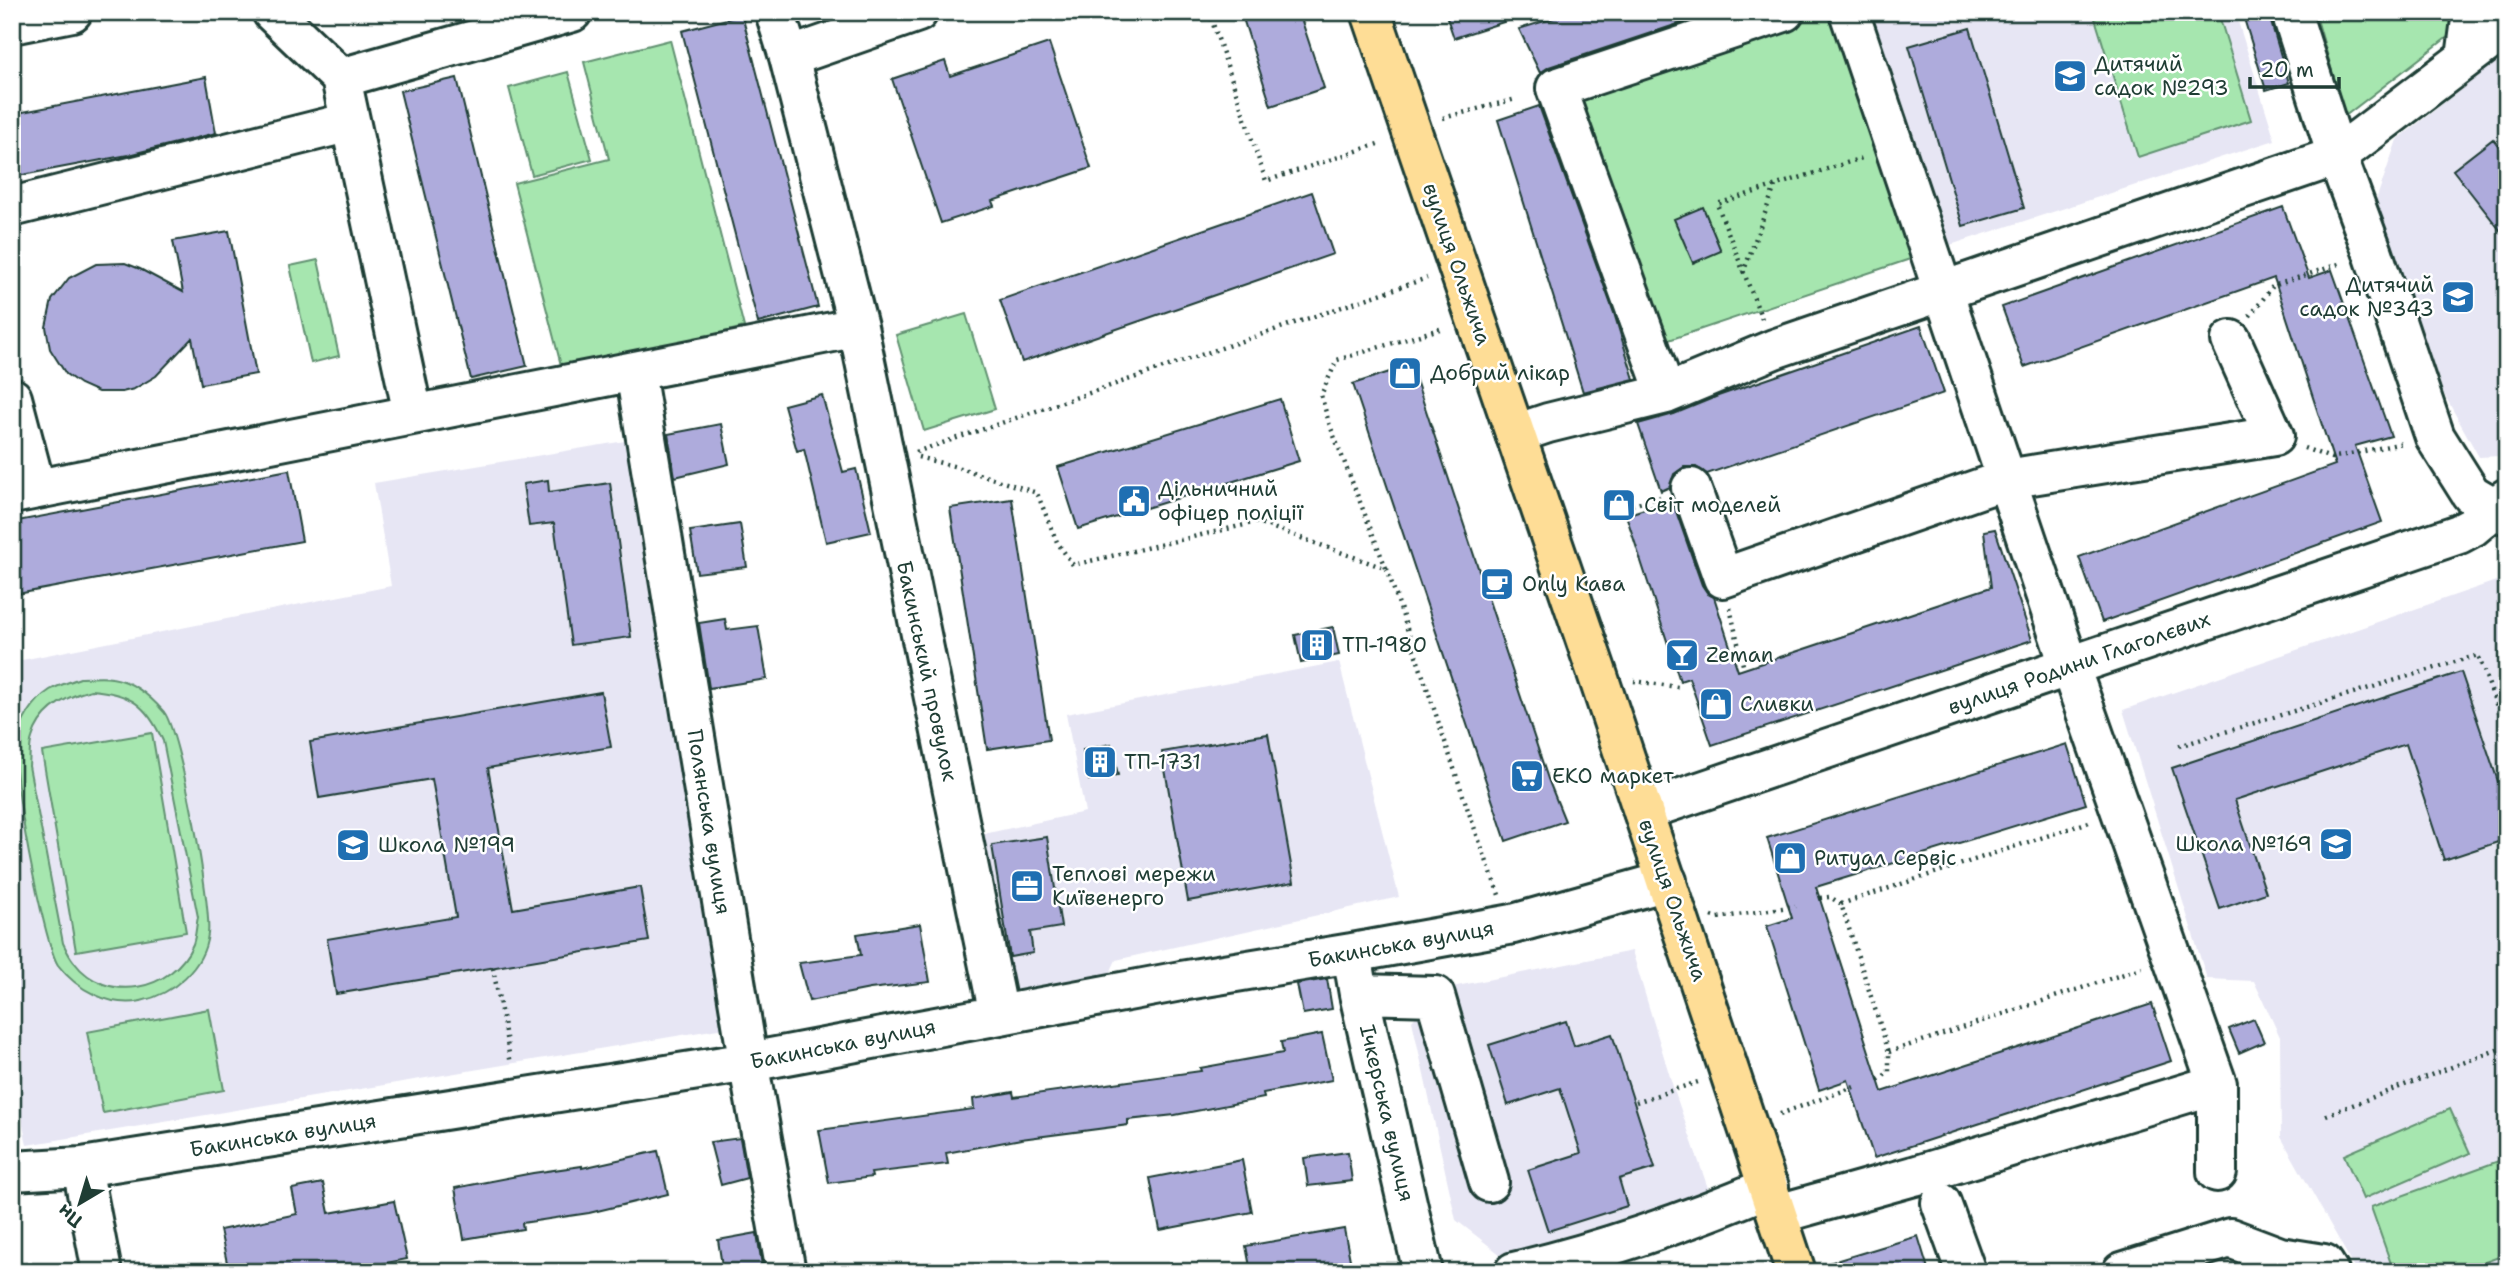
<svg xmlns="http://www.w3.org/2000/svg" width="2519" height="1284" font-family="'Shantell Sans',sans-serif">
<rect width="100%" height="100%" fill="#fff"/>
<filter id="ink" filterUnits="userSpaceOnUse"><feTurbulence type="fractalNoise" baseFrequency=".0143" numOctaves="2"/><feDisplacementMap in="SourceGraphic" scale="14" xChannelSelector="R" yChannelSelector="G"/><feConvolveMatrix kernelMatrix="1 2 1 2 8 2 1 2 1" color-interpolation-filters="sRGB"/></filter>
<g filter="url(#ink)">
<path fill="#e7e6f4" d="M 1864,12 L 2235,12 L 2275,140 L 1944,247 Z
M 2507,53 L 2507,451 L 2501,456 L 2479,457 L 2444,394 L 2376,200 L 2397,140 Z
M 625,441 L 724,1028 L 27,1145 L 12,1071 L 12,662 L 391,586 L 374,483 Z
M 2496,581 L 2507,583 L 2507,1268 L 2496,1272 L 2357,1272 L 2281,1137 L 2280,1037 L 2254,981 L 2207,979 L 2123,710 Z
M 1339,662 L 1399,897 L 1116,960 L 1106,981 L 1006,1000 L 970,837 L 1085,812 L 1066,714 Z
M 1632,951 L 1674,1090 L 1710,1194 L 1501,1255 L 1456,1220 L 1412,1021 L 1435,996 L 1452,987 Z"/>
<path fill="#a6e6af" stroke="#629272" stroke-width="2" fill-rule="evenodd" d="M 1801,12 L 1842,12 L 1922,255 L 1654,345 L 1566,89 Z
M 2093,12 L 2218,12 L 2251,120 L 2138,157 Z
M 2315,12 L 2460,12 L 2458,29 L 2345,116 Z
M 670,40 L 744,327 L 563,373 L 514,183 L 609,159 L 584,62 Z
M 568,72 L 592,159 L 532,175 L 509,88 Z
M 318,260 L 339,356 L 311,363 L 290,266 Z
M 966,314 L 995,409 L 924,431 L 896,335 Z
M 80,678 C 90,678 102,676 112,678 C 132,681 151,697 164,712 C 180,732 212,906 208,934 C 204,968 173,994 141,1001 C 110,1008 76,989 58,965 C 44,944 9,766 16,742 C 20,723 33,701 50,690 C 59,685 70,682 80,678 ZM 91,690 C 130,693 147,705 163,741 L 198,917 C 196,926 196,936 193,944 C 173,991 106,1005 74,962 C 69,956 66,949 63,943 L 29,766 C 30,758 29,746 32,738 C 40,710 64,697 91,690 Z
M 152,733 L 186,932 L 76,951 L 42,752 Z
M 209,1009 L 224,1090 L 103,1113 L 87,1032 Z
M 2450,1109 L 2470,1153 L 2363,1199 L 2344,1155 Z
M 2507,1158 L 2507,1254 L 2458,1272 L 2394,1272 L 2371,1207 Z"/>
<path fill="#aeabdc" stroke="#1f3d34" stroke-width="2" d="M 1241,12 L 1299,12 L 1324,88 L 1271,106 Z
M 1445,12 L 1518,12 L 1519,17 L 1454,38 Z
M 1573,12 L 1714,12 L 1549,67 L 1540,73 L 1519,29 Z
M 2242,12 L 2268,12 L 2289,83 L 2266,90 Z
M 742,15 L 818,307 L 758,323 L 682,31 Z
M 1970,28 L 2024,208 L 1963,226 L 1909,46 Z
M 1049,43 L 1091,168 L 992,201 L 994,206 L 941,223 L 892,79 L 945,61 L 950,76 Z
M 206,77 L 216,133 L 128,155 L 12,177 L 12,114 Z
M 457,78 L 527,366 L 471,379 L 400,91 Z
M 1539,106 L 1614,313 L 1634,379 L 1583,392 L 1498,120 Z
M 2493,139 L 2507,157 L 2507,239 L 2453,170 Z
M 1312,192 L 1333,254 L 1022,362 L 1000,300 Z
M 1703,207 L 1721,251 L 1693,263 L 1674,219 Z
M 2283,207 L 2309,278 L 2332,270 L 2391,436 L 2355,446 L 2382,522 L 2102,622 L 2079,557 L 2335,465 L 2274,278 L 2024,367 L 2002,307 Z
M 229,231 L 256,374 L 201,384 L 192,338 L 156,376 L 134,389 L 122,392 L 98,392 L 80,384 L 66,374 L 50,349 L 46,327 L 52,300 L 69,278 L 96,264 L 125,263 L 140,269 L 183,292 L 173,241 Z
M 1921,326 L 1944,393 L 1707,474 L 1696,467 L 1684,467 L 1674,474 L 1670,487 L 1661,491 L 1638,424 L 1674,414 L 1718,396 Z
M 1411,365 L 1548,779 L 1565,821 L 1506,841 L 1353,384 Z
M 822,395 L 843,472 L 856,469 L 871,532 L 826,542 L 804,449 L 797,451 L 784,405 Z
M 1280,399 L 1299,461 L 1078,529 L 1058,467 Z
M 721,424 L 729,464 L 675,477 L 668,434 Z
M 289,470 L 302,541 L 12,595 L 12,522 Z
M 548,480 L 549,492 L 610,483 L 631,637 L 571,645 L 554,523 L 529,526 L 523,484 Z
M 1012,499 L 1049,740 L 987,749 L 950,508 Z
M 1672,500 L 1702,585 L 1708,594 L 1714,597 L 1738,671 L 1991,587 L 1984,531 L 1995,529 L 2032,640 L 1712,745 L 1689,678 L 1680,681 L 1626,515 Z
M 740,524 L 747,567 L 697,573 L 690,531 Z
M 725,619 L 727,630 L 758,626 L 767,679 L 709,688 L 699,623 Z
M 1333,627 L 1339,655 L 1301,663 L 1295,635 Z
M 2461,672 L 2507,808 L 2507,839 L 2444,860 L 2406,744 L 2235,800 L 2266,893 L 2220,909 L 2172,768 Z
M 601,692 L 611,747 L 488,768 L 513,909 L 640,887 L 649,941 L 336,994 L 327,939 L 456,917 L 432,779 L 319,798 L 310,742 Z
M 1268,734 L 1294,882 L 1188,901 L 1162,752 Z
M 1111,744 L 1118,775 L 1089,780 L 1083,750 Z
M 2067,744 L 2086,804 L 1816,887 L 1882,1092 L 2152,1004 L 2171,1061 L 1874,1158 L 1848,1080 L 1819,1090 L 1767,926 L 1792,918 L 1767,838 Z
M 1047,837 L 1061,927 L 1030,932 L 1033,953 L 1010,957 L 992,845 Z
M 920,924 L 930,982 L 870,989 L 809,1001 L 799,963 L 861,955 L 857,934 Z
M 1327,979 L 1332,1009 L 1303,1014 L 1297,984 Z
M 2254,1019 L 2264,1042 L 2239,1053 L 2229,1029 Z
M 1566,1021 L 1574,1046 L 1612,1034 L 1655,1168 L 1619,1179 L 1627,1206 L 1548,1231 L 1528,1170 L 1581,1153 L 1560,1088 L 1508,1105 L 1489,1045 Z
M 1322,1034 L 1332,1080 L 1263,1093 L 1264,1098 L 1175,1115 L 1128,1120 L 1128,1125 L 1021,1139 L 946,1153 L 948,1164 L 871,1173 L 872,1177 L 829,1183 L 819,1130 L 974,1109 L 973,1099 L 1013,1092 L 1014,1097 L 1201,1071 L 1200,1068 L 1283,1053 L 1281,1042 Z
M 740,1138 L 747,1178 L 721,1185 L 710,1142 Z
M 658,1151 L 668,1194 L 589,1213 L 522,1223 L 523,1229 L 464,1239 L 455,1188 L 533,1173 L 582,1166 L 582,1168 Z
M 1348,1152 L 1352,1181 L 1308,1186 L 1304,1158 Z
M 1242,1160 L 1252,1212 L 1160,1230 L 1150,1178 Z
M 323,1183 L 329,1213 L 394,1201 L 407,1259 L 341,1272 L 291,1272 L 290,1267 L 267,1272 L 229,1272 L 220,1230 L 297,1214 L 292,1189 Z
M 1344,1229 L 1351,1265 L 1332,1268 L 1332,1272 L 1251,1272 L 1246,1246 Z
M 757,1233 L 763,1272 L 723,1272 L 718,1240 Z
M 1918,1236 L 1929,1272 L 1819,1272 L 1819,1266 Z"/>
<g fill="none" stroke-linecap="round" stroke-linejoin="round">
<g stroke="#1f3d34" stroke-width="44">
<path id="minor" d="M 272,12 L 341,78 L 572,12
M 775,12 L 789,57 L 858,327 L 999,1015
M 1849,12 L 2065,653 L 2217,1084 L 2217,1172
M 2291,12 L 2337,156 L 2373,253 L 2435,437 L 2471,494 L 2507,515
M 12,24 L 72,12
M 789,57 L 918,12
M 2466,58 L 2472,12
M 341,78 L 413,414
M 12,207 L 350,122
M 635,371 L 750,1072 L 786,1272
M 1666,394 L 1556,88 L 1784,12
M 12,398 L 36,489
M 1515,434 L 1548,423 L 1666,394 L 1774,349 L 2337,156 L 2507,27
M 1691,488 L 1723,578 L 2007,479 L 2274,436 L 2231,340
M 12,494 L 858,327
M 1643,811 L 2459,534 L 2472,527 L 2507,498
M 1352,953 L 1359,994 L 1423,1272
M 1359,994 L 1435,996 L 1489,1182
M 82,1167 L 102,1272
M 12,1171 L 82,1167 L 749,1062 L 1181,981 L 1352,953 L 1513,924 L 1667,881
M 1941,1203 L 1966,1272
M 1778,1214 L 1914,1176 L 2217,1084
M 1514,1272 C 1599,1252 1689,1221 1769,1187
M 2122,1272 L 2230,1238 L 2280,1257 L 2324,1264 L 2329,1272"/>
</g>
<g stroke="#1f3d34" stroke-width="44">
<path id="major" d="M 1371,12 L 1597,673 L 1796,1272"/>
</g>
<path stroke="#1f3d34" stroke-width="4.5" stroke-dasharray="2 5" stroke-linecap="butt" d="M 1209,12 L 1266,181 L 1381,143
M 1443,118 L 1516,99
M 1743,273 L 1775,186
M 2250,316 L 2273,286 L 2342,263
M 1762,319 L 1717,204 L 1862,158
M 2304,448 L 2331,458 L 2403,443
M 916,452 L 1427,278
M 918,457 L 957,467 L 1037,493 L 1057,542 L 1073,565 L 1257,522 L 1387,569 L 1469,813 L 1499,895
M 1632,505 L 1660,497
M 1386,568 L 1329,423 L 1321,395 L 1337,360 L 1443,328
M 1730,608 L 1743,665
M 1634,681 L 1678,687
M 2179,746 L 2478,655 L 2507,734
M 1820,898 L 1830,897 L 1841,904 L 1889,1052 L 1889,1072 L 1878,1080
M 1841,904 L 2089,822
M 1712,916 L 1718,918 L 1795,906
M 493,968 L 511,1064
M 1889,1052 L 2142,968
M 12,1098 L 21,1138
M 1636,1102 L 1698,1082
M 1780,1114 L 1854,1087
M 2326,1115 L 2507,1046"/>
<use href="#minor" stroke="#fff" stroke-width="38"/>
<use href="#major" stroke="#fedd96" stroke-width="38"/>
</g>
</g>
<defs>
<g id="school-square" transform="scale(1.75)"><rect x="-9" y="-9" width="18" height="18" rx="4" fill="#1f6fb2" stroke="#fff"/><path d="M0-5L7-2L0 1L-7-2ZM-4 1L0 2.5L4 1V4Q0 6-4 4Z" fill="#fff"/></g>
<g id="shop-square" transform="scale(1.75)"><rect x="-9" y="-9" width="18" height="18" rx="4" fill="#1f6fb2" stroke="#fff"/><path d="M-5-2.5h2.3a2.7 3.5 0 0 1 5.4 0H5L5.5 6h-11ZM-1.5-2.5h3a1.5 2.3 0 0 0-3 0Z" fill="#fff"/></g>
<g id="civic-square" transform="scale(1.75)"><rect x="-9" y="-9" width="18" height="18" rx="4" fill="#1f6fb2" stroke="#fff"/><path d="M-.6-6.5H3V-4.5H.6V-3L4-1V1h2V6H-6V1h2V-1L-.6-3ZM-1.2 2.5V6h2.4V2.5Z" fill="#fff"/></g>
<g id="cafe-square" transform="scale(1.75)"><rect x="-9" y="-9" width="18" height="18" rx="4" fill="#1f6fb2" stroke="#fff"/><path d="M-5.5-4.5H6V0H3Q3 3.5 0 3.5H-2.5Q-5.5 3.5-5.5 0ZM3-3.2v2h1.7v-2ZM-6 4.5H4V6H-6Z" fill="#fff"/></g>
<g id="building-square" transform="scale(1.75)"><rect x="-9" y="-9" width="18" height="18" rx="4" fill="#1f6fb2" stroke="#fff"/><path d="M-4-6H4V6H1V3H-1V6H-4ZM-2.5-4.3h1.7v1.8h-1.7ZM.8-4.3h1.7v1.8H.8ZM-2.5-1h1.7V.8h-1.7ZM.8-1h1.7V.8H.8Z" fill="#fff"/></g>
<g id="bar-square" transform="scale(1.75)"><rect x="-9" y="-9" width="18" height="18" rx="4" fill="#1f6fb2" stroke="#fff"/><path d="M-6-5H6L.8 .8V4.5H3.5V6h-7V4.5H-.8V.8Z" fill="#fff"/></g>
<g id="supermarket-square" transform="scale(1.75)"><rect x="-9" y="-9" width="18" height="18" rx="4" fill="#1f6fb2" stroke="#fff"/><path d="M-6-5.5h2.5l.6 2H6L4.5 2H-2.5L-4.4-4H-6ZM-1.5 3.2a1.3 1.3 0 1 0 .1 0ZM3 3.2a1.3 1.3 0 1 0 .1 0Z" fill="#fff"/></g>
<g id="office-square" transform="scale(1.75)"><rect x="-9" y="-9" width="18" height="18" rx="4" fill="#1f6fb2" stroke="#fff"/><path d="M-6-3h4V-5.5h4V-3h4V5H-6ZM-1-4.5V-3h2v-1.5ZM-6 0V1H6V0Z" fill="#fff"/></g>
</defs>
<g fill-rule="evenodd">
<use href="#school-square" x="2070" y="76"/>
<use href="#school-square" x="2458" y="297"/>
<use href="#shop-square" x="1405" y="373"/>
<use href="#civic-square" x="1134" y="501"/>
<use href="#shop-square" x="1619" y="505"/>
<use href="#cafe-square" x="1497" y="584"/>
<use href="#building-square" x="1317" y="645"/>
<use href="#bar-square" x="1682" y="655"/>
<use href="#shop-square" x="1716" y="704"/>
<use href="#building-square" x="1100" y="762"/>
<use href="#supermarket-square" x="1527" y="776"/>
<use href="#school-square" x="2336" y="844"/>
<use href="#school-square" x="353" y="845"/>
<use href="#shop-square" x="1790" y="858"/>
<use href="#office-square" x="1027" y="886"/>
</g>
<g text-anchor="middle" dominant-baseline="central" stroke-width="5" stroke-linejoin="round" paint-order="stroke">
<g font-size="21" fill="#1f3d34" stroke="#fff" text-anchor="start">
<text x="2094" y="64">Дитячий<tspan x="2094" dy="24">садок №293</tspan></text>
<text x="2434" y="285" text-anchor="end">Дитячий<tspan x="2434" dy="24">садок №343</tspan></text>
<text x="1430" y="373">Добрий лікар</text>
<text x="1158" y="489">Дільничний<tspan x="1158" dy="24">офіцер поліції</tspan></text>
<text x="1644" y="505">Світ моделей</text>
<text x="1522" y="584">Only Кава</text>
<text x="1342" y="645">ТП-1980</text>
<text x="1706" y="655">Zeman</text>
<text x="1740" y="704">Сливки</text>
<text x="1124" y="762">ТП-1731</text>
<text x="1552" y="776">ЕКО маркет</text>
<text x="2312" y="844" text-anchor="end">Школа №169</text>
<text x="378" y="845">Школа №199</text>
<text x="1814" y="858">Ритуал Сервіс</text>
<text x="1052" y="874">Теплові мережи<tspan x="1052" dy="24">Київенерго</tspan></text>
</g>
<g font-size="21" fill="#1f3d34" stroke="#fff">
<text transform="translate(1457 264) rotate(71)">вулиця Ольжича</text>
<text transform="translate(2079 663) rotate(-19)">вулиця Родини Глаголєвих</text>
<text transform="translate(927 671) rotate(78)">Бакинський провулок</text>
<text transform="translate(709 822) rotate(81)">Полянська вулиця</text>
<text transform="translate(1673 900) rotate(71)">вулиця Ольжича</text>
<text transform="translate(1401 944) rotate(-10)">Бакинська вулиця</text>
<text transform="translate(843 1044) rotate(-11)">Бакинська вулиця</text>
<text transform="translate(1387 1113) rotate(77)">Ічкерська вулиця</text>
<text transform="translate(283 1135) rotate(-9)">Бакинська вулиця</text>
</g>
</g>
<rect width="2519" height="1284" fill="none" stroke="#fff" stroke-width="42"/>
<rect x="21" y="21" width="2477" height="1242" fill="none" stroke="#1f3d34" stroke-width="2.5" filter="url(#ink)"/>
<g transform="translate(80 1203) rotate(218)" stroke="#ffffff" stroke-width="5" paint-order="stroke">
<path d="M0-5L12 26L0 18L-12 26Z" fill="#1f3d34"/>
<text y="-10" font-size="19" font-weight="bold" text-anchor="middle" fill="#1f3d34">Пн</text>
</g>
<path d="M2250 77v10h89v-10" fill="none" stroke="#1f3d34" stroke-width="3.5"/>
<text x="2260" y="77" font-size="21" fill="#1f3d34" stroke="#ffffff" stroke-width="5" paint-order="stroke">20 m</text>
</svg>
